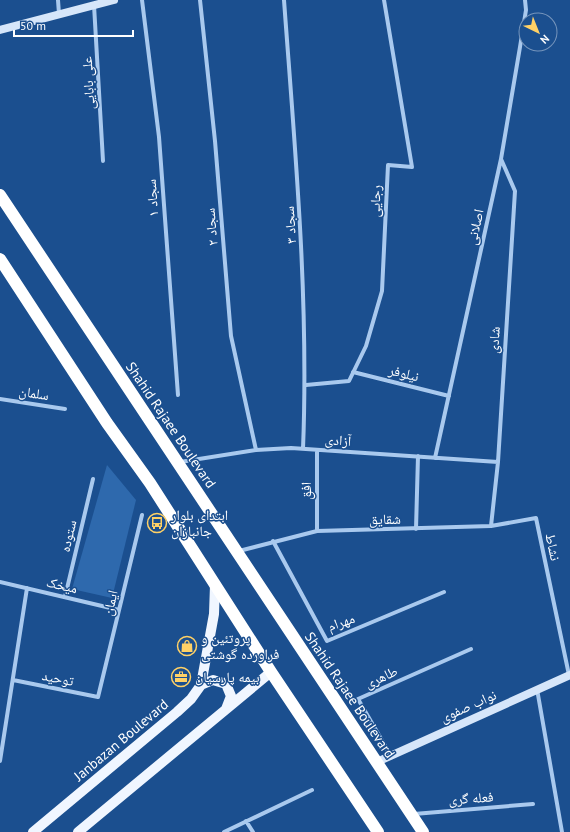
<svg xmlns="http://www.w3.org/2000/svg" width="570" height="832" font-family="'PT Sans','Noto Naskh Arabic',sans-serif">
<rect width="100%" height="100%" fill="#1b4f8f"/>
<path fill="#2e69ad" d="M 107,465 L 136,500 L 112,598 L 72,589 Z"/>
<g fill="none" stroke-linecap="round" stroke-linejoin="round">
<path stroke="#a9c9ee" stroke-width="4" d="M 58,0 L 59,14
M 142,0 L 159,137 L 178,395
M 200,0 L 215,141 L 231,336 L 256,450
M 284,0 C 295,150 309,298 303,449
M 94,5 L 103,161
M 353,372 L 449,396
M 306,385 L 349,381 L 366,346 L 382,291 L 388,165 L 412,167 L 384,0
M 0,399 L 65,409
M 317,450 L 317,531
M 435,458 L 501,159 L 520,47 L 526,10 L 525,0
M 180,462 L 256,450 L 291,448 L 498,462
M 491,526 L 498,462 L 515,191 L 501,159
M 416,529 L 418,456
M 273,541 L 327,641 L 444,592
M 239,551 L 317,531 L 491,526 L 536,518 L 569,675
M 0,582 L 119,610
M 65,597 L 93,479
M 13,680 L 98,697 L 142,515
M 537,689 L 562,832
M 391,756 L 358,699 L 471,649
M 0,761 L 27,588
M 414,814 L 533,804
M 246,821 L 253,832
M 224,832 L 312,790"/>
<path stroke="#d6e6fa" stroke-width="8" d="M 0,30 L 114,0
M 377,762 L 570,675"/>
<path stroke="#f0f6ff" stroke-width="10" d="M 201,685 L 213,680 L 226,684 L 231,696 L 226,709
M 33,832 L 177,712 L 191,699 L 201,685 L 214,614 L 215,585
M 78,832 L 271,672"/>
<path stroke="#fff" stroke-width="12" d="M 0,195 L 423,832
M 0,259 L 107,423 L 150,483 L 271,672 L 378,832"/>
</g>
<defs>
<g id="bus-ring" transform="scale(1)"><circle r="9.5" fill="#1b4f8f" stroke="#ffd166" stroke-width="1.5"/><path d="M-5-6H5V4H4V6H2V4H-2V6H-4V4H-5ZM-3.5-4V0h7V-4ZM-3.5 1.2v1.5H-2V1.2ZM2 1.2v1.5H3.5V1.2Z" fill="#ffd166"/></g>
<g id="shop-ring" transform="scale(1)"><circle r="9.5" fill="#1b4f8f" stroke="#ffd166" stroke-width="1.5"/><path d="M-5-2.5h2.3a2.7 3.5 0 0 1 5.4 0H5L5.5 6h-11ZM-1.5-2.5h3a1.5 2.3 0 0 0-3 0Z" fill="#ffd166"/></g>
<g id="office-ring" transform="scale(1)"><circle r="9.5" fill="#1b4f8f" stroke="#ffd166" stroke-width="1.5"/><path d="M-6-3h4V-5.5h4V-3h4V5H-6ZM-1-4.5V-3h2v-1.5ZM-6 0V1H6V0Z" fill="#ffd166"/></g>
</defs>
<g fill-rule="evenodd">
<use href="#bus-ring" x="157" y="523"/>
<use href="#shop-ring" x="187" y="646"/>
<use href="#office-ring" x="181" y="677"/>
</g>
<g text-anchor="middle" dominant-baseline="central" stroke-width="3" stroke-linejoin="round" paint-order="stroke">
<g font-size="14" fill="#fff" stroke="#1b4f8f">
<text transform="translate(88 83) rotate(-93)">علی بابایی</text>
<text transform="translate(152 198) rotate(-94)">سجاد ۱</text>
<text transform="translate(375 201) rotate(-87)">رجایی</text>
<text transform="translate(290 225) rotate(-94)">سجاد ۳</text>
<text transform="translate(211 227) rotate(-95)">سجاد ۲</text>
<text transform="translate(475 227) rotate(-78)">اصلانی</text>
<text transform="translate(494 340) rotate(-86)">شادی</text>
<text transform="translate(404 373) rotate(14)">نیلوفر</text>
<text transform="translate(34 393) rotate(9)">سلمان</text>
<text transform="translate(171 425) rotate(56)">Shahid Rajaee Boulevard</text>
<text transform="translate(338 440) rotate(4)">آزادی</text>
<text transform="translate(306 491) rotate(-90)">افق</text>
<text transform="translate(385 519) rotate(-1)">شقایق</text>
<text transform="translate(68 536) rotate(-77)">ستوده</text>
<text transform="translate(553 547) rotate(78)">نشاط</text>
<text transform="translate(62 585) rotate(13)">میخک</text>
<text transform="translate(110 603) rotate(-77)">ایمان</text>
<text transform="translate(341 622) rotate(-20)">مهرام</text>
<text transform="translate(381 677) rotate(-24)">طاهری</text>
<text transform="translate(58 678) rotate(11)">توحید</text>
<text transform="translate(350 695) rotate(56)">Shahid Rajaee Boulevard</text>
<text transform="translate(468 706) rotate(-24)">نواب صفوی</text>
<text transform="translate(121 740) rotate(-40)">Janbazan Boulevard</text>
<text transform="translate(471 798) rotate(-4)">فعله گری</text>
</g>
<g font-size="14" fill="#fff" stroke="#1b4f8f" text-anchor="start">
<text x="171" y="515">ابتدای بلوار<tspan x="171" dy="16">جانبازان</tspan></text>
<text x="201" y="638">پروتئین و<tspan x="201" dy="16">فراورده گوشتی</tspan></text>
<text x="195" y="677">بیمه پارسیان</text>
</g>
</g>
<g transform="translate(538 32) rotate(137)"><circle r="19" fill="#1b4f8f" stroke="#7695bc"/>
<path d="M0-3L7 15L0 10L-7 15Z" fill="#ffd166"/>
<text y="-6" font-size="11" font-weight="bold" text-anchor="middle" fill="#ffffff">N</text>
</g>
<path d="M14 30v6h119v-6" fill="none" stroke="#ffffff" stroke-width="2"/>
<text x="20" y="30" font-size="12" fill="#ffffff" stroke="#1b4f8f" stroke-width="3" paint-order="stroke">50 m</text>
</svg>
